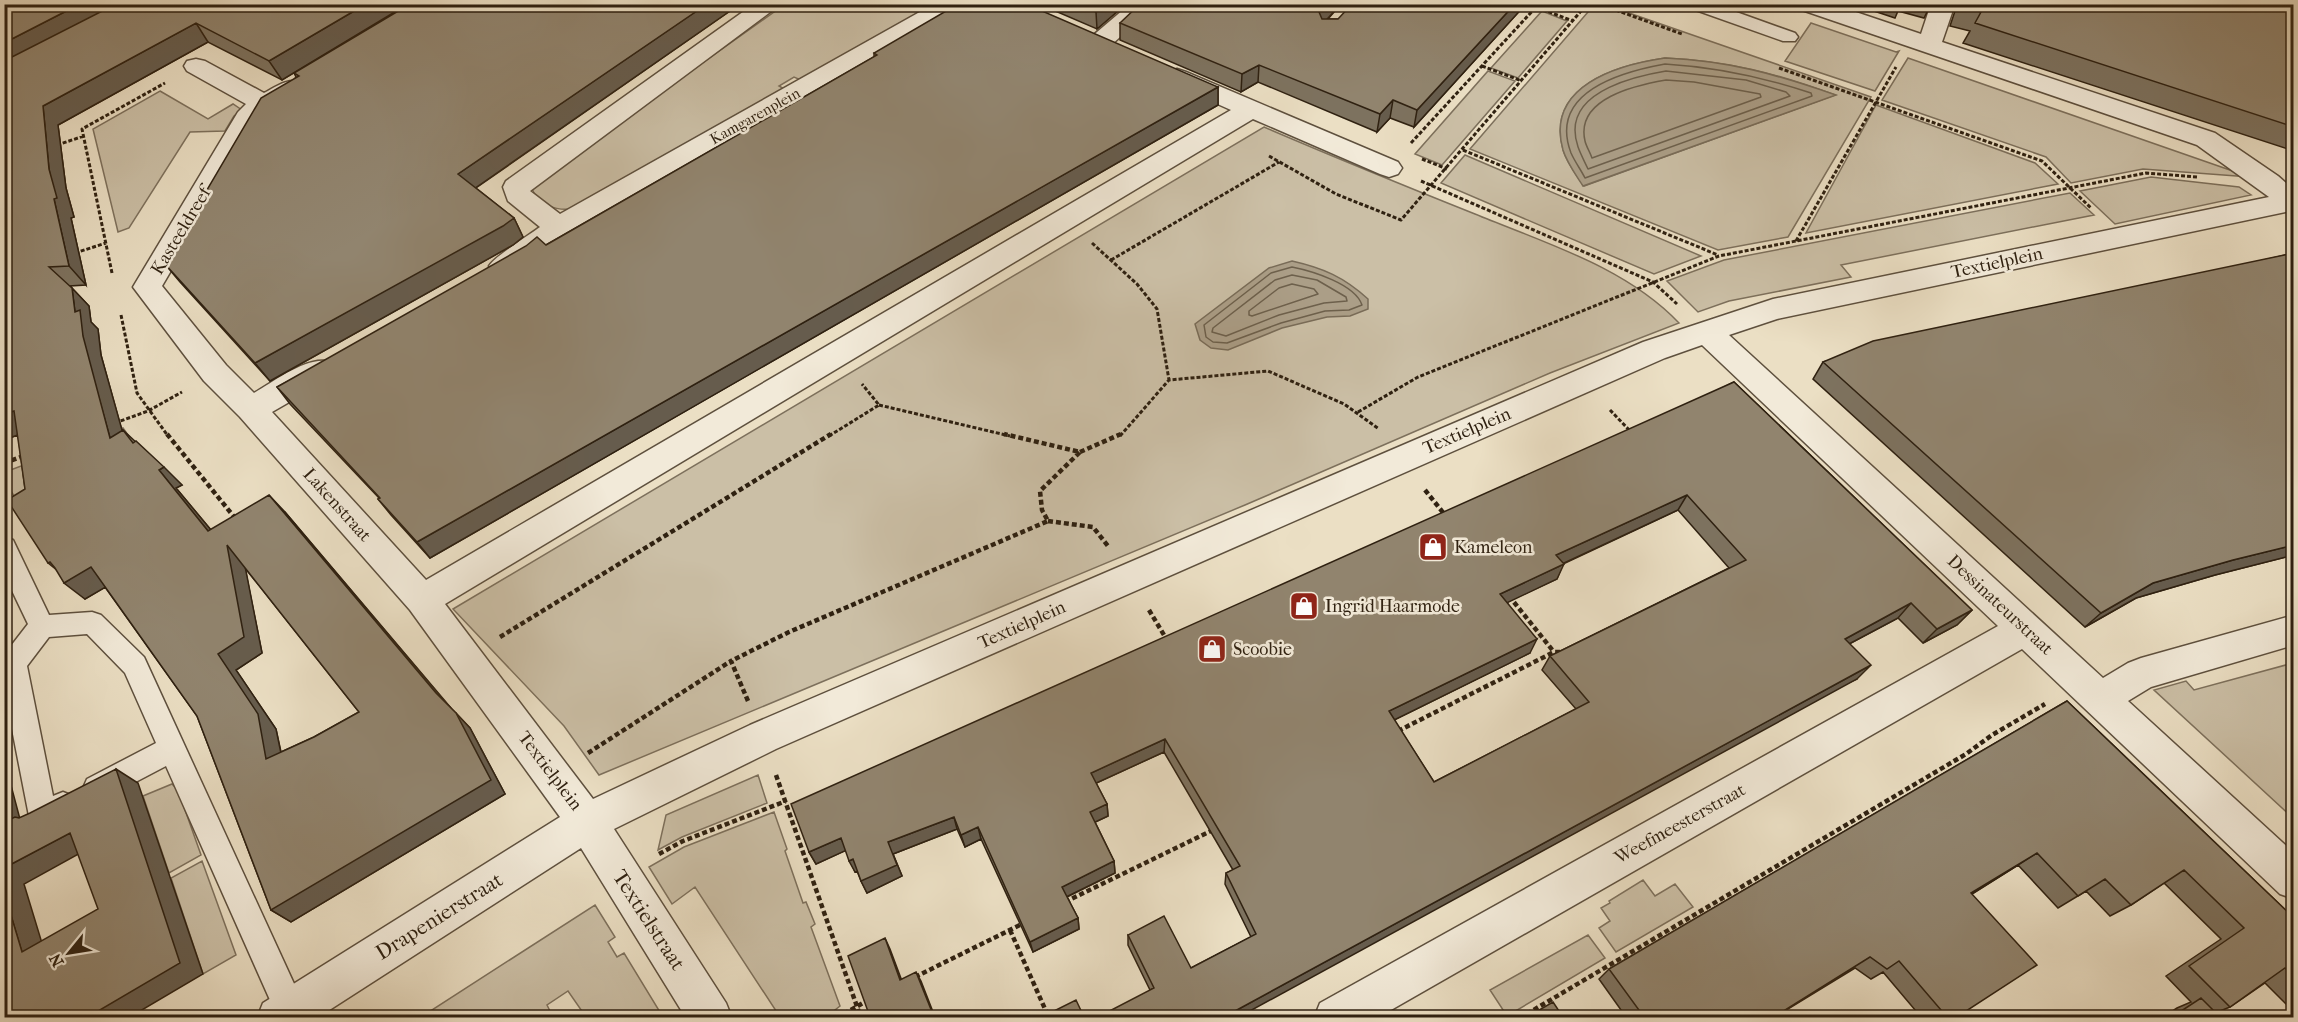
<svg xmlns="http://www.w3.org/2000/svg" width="2298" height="1022" font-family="'IM FELL French Canon',serif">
<rect width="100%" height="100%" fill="#ebdfc4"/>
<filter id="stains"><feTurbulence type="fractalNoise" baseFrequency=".00333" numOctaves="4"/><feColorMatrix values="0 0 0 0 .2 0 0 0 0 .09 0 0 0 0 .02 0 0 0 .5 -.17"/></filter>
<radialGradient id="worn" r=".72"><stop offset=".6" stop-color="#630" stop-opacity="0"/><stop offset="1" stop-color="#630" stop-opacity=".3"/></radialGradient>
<path fill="#cbbfa6" stroke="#7d705c" stroke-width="1.5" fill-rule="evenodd" d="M 784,5 L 937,5 L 803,81 L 794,77 L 779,86 L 786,90 L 571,209 C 556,211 538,204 532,189 L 539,179 Z
M 1594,5 L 1606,5 L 1871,97 L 1788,237 L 1718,250 L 1470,149 ZM 1665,58 C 1730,61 1775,73 1835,95 L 1584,186 C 1576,175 1567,163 1563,150 C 1545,86 1617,65 1665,58 Z
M 1542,11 L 1567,21 L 1518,78 L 1491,68 Z
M 1811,23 L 1896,52 L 1899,51 L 1875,91 L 1785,61 Z
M 1908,58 L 2250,177 L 2143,169 L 2071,183 L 2046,157 L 1882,100 Z
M 1488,71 L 1515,81 L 1442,165 L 1415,154 Z
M 160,91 L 208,119 L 233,104 L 242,110 L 234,116 L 225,131 L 190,132 L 129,228 L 118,232 L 93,129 Z
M 1876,105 L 2035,163 L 2058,184 L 1806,233 Z
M 1264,127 C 1334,157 1405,186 1475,214 C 1545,243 1626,267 1679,323 L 1550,373 L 1245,505 L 599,775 L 564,726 L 453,609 Z
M 1465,155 L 1701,256 L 1654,274 L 1441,183 Z
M 2151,177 L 2239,187 L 2251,195 L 2115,224 L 2080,191 Z
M 2070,193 L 2094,215 L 1841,265 L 1851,277 L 1729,301 L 1698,312 L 1667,281 L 1724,260 Z
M 123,428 L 131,439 L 18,502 L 5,482 L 5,472 Z
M 2293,663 L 2294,663 L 2293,818 L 2154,690 L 2186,681 L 2194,690 Z
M 758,775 L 767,803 L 682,837 L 658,850 L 666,815 Z
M 172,784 L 178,790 L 201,855 L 169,873 L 143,796 Z
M 774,812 L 787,849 L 785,851 L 803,903 L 806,902 L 815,924 L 811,927 L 840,1006 L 826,1017 L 780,1017 L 695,887 L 672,904 L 649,867 L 684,847 Z
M 202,861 L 236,955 L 203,974 L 171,878 Z
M 1643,880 L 1655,896 L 1675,884 L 1693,907 L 1616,952 L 1599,928 L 1610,921 L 1601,908 L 1610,903 L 1609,901 Z
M 595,905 L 615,937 L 608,942 L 617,957 L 624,953 L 663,1017 L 586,1017 L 568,991 L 547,1005 L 553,1017 L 497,1017 L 495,1015 L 490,1018 L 421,1017 Z
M 1588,935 L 1605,958 L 1507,1016 L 1490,990 Z"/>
<path fill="#ab9e87" stroke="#796c58" stroke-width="1.5" d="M 1665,58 C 1730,61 1775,74 1836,95 L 1583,186 C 1576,175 1567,163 1563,150 C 1545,86 1617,65 1665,58 Z
M 1292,261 C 1323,268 1344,277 1368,299 L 1368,309 L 1350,316 L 1327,317 L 1282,328 L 1228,350 L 1211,348 L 1200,340 L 1195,324 L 1269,268 Z"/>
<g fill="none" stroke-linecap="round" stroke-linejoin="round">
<path stroke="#6d604c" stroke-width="1.5" d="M 1665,64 C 1715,67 1763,77 1811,93 L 1812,96 L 1585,178 C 1581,170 1575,162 1571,153 C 1548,92 1621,72 1665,64 Z
M 1666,71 L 1746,80 L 1786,92 L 1790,96 L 1588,169 C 1582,156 1575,145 1575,130 C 1575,90 1636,76 1666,71 Z
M 1666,80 L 1694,82 L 1760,94 L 1761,97 L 1592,158 C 1590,152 1586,146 1585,141 C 1575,98 1637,85 1666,80 Z
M 1292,267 C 1312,271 1355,284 1362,305 L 1349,310 L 1325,311 L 1281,323 L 1227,343 L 1213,342 L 1206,337 L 1204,325 L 1271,273 Z
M 1292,275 L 1317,280 L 1346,297 L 1347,301 L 1324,303 L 1279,315 L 1226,336 L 1212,332 L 1213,328 L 1275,280 Z
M 1292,284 L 1314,289 L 1318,294 L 1252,316 L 1249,315 L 1249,311 L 1279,288 Z"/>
<g stroke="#5e503e" stroke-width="3">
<path id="lane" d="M 1688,4 L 1714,4 L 1795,33 L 1798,37 L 1795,41 L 1783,41 L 1690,8 Z
M 4,537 L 13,540 L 49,615 L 92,612 L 101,615 L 144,657 L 301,999 L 305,1010 L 302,1018 L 278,1018 L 166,766 L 107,797 L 97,801 L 87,797 L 83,788 L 87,779 L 156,743 L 125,673 L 87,634 L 49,637 L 27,666 L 53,796 L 63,792 L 73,796 L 77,805 C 71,819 57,824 43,829 L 33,825 L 29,816 L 4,688 L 4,655 L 28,624 L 4,574 Z"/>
</g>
<g stroke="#5e503e" stroke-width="3">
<path id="street" d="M 754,4 L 781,4 L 530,191 L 560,214 L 934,4 L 963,4 L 960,9 L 568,234 C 548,250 520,281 493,273 L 489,266 C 495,256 528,236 540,227 L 508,201 L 503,187 L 506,181 Z
M 1130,4 L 1156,4 L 1108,48 L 1099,50 L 1090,48 L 1087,43 L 1090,38 Z
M 1796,4 L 1832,4 L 1921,34 L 1931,4 L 1955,4 L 1942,42 L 2215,133 L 2278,176 L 2294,190 L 2294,210 L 2290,211 L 1777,319 L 1729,335 L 2103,678 L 2128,663 L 2141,658 L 2294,615 L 2294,645 L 2151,687 L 2128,701 L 2294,853 L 2294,899 L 2280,894 L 2022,649 L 1377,1018 L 1314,1018 L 1320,1003 L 1998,626 L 1702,345 L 1665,358 L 776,749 L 614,829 L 726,1003 L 732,1018 L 686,1018 L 581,848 L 317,1018 L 257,1018 L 263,1003 L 560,817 L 410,610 L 240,417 L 204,381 L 133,287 L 238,112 L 246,104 L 187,71 L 184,66 L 187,61 L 196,59 L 205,61 L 264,93 C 277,86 287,78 302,82 L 306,87 L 302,92 L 261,117 L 162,286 L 226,365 L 254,393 C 275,381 308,355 331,362 L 335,370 L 331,378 L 272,412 L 426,580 L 1231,110 L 1168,82 L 1165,77 L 1168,72 L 1177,69 L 1186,72 L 1398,162 L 1402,168 L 1398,174 L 1389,177 L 1380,174 L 1253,119 L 445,604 L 593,799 L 750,725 L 1643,342 L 1773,299 L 2269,197 L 2197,145 L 1799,9 Z"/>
</g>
<path stroke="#2f2111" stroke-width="3" stroke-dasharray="4 2" stroke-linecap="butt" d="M 1599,4 L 1682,34
M 1482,66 L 1522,81
M 1779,68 L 2042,161 L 2091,208
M 1411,143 L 1536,7 L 1573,21
M 57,145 L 84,136
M 1463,150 L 1718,255
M 1269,156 L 1336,194 L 1401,220 L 1587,4
M 1422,159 L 1447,169
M 1421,181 L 1653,282 L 1677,304
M 1796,241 L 1896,67
M 1092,243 L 1137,284 L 1157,309 L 1169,380
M 75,253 L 106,243
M 1111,260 L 1279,162
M 112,273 L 82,129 L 165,83
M 121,315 L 137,393 L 168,436
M 879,405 L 1010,436
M 1610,410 L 1632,433
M 1358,412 L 1418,377 L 1719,256 L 2146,173 L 2197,177
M 115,423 L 148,411 L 182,392
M 829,436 L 879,405 L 862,384
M 1120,436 L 1169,380 L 1268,371 L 1344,404 L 1379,429"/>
<path stroke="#2f2111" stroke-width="4.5" stroke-dasharray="5 3" stroke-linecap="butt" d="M 167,434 L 235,518
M 1080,452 L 1121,434
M 4,463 L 24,456
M 1425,490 L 1445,515
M 1048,521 L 1093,527 L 1108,546
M 1509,596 L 1554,652
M 1149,610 L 1167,640
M 500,637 L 831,434
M 748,701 L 731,661 L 789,632 L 1048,521 L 1042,510 L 1040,491 L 1080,452 L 1004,434
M 1398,731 L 1554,652 L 1561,652
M 588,753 L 731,661
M 776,775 L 861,1018
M 659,854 L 683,841 L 786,801
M 1065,902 L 1215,829
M 1010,930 L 1049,1018
M 915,977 L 1024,923
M 837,1018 L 868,1000
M 1520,1018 L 1966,754 L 1992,735 L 2045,704"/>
<use href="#lane" fill="#f2ead9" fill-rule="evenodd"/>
<use href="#street" fill="#f2ead9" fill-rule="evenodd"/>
</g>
<path fill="#7d725f" stroke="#2f2111" stroke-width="1.5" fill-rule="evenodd" d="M 4,4 L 178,10 L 182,8 L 175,4 L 408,4 L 282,80 L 208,42 L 58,125 L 66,188 L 74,217 L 71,218 L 86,285 L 70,286 L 89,306 L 91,322 L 98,329 L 101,355 L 122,431 L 123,430 L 182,485 L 176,488 L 211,530 L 285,512 L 447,704 L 470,728 L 505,794 L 291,922 L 271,910 L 197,716 L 105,587 L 85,599 L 25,489 L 18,435 L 4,440 ZM 245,568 L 359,712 L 314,737 L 281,752 L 276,729 L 236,670 L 262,653 Z
M 410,4 L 740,4 L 476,188 L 514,218 L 523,237 L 513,245 L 270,381 L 180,282 L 164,263 L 296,77 L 294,73 Z
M 1039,4 L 1126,4 L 1097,29 Z
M 1341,4 L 1328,19 L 1338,19 L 1526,4 L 1414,127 L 1390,118 L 1377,132 L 1258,82 L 1241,92 L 1120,40 L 1120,23 Z
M 1853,4 L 1931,4 L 1924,18 L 1898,11 L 1895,18 Z
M 2294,4 L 2294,151 L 1963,43 L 1970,31 L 1950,26 L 1957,5 Z
M 874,53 L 1218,87 L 1218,105 L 430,558 L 391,515 L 378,499 L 379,498 L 290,404 L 277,387 L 546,245 L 874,57 Z
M 2294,253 L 2294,555 L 2215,575 L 2136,598 L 2085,627 L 1813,379 L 1823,362 Z
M 1734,382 L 1972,610 L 1957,625 L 1923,643 L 1898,618 L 1849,644 L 1857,679 L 1150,990 L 1128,945 L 1128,935 L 1191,968 L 1251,937 L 1225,884 L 1226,873 L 1233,870 L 1164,752 L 1096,783 L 1107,804 L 1108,816 L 1095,822 L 1114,861 L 1115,873 L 1067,897 L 1078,918 L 1079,929 L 1033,952 L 981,839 L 965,847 L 957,829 L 893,854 L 902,876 L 867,893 L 861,881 L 857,871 L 855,872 L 846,850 L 816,864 L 809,852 ZM 1678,510 L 1729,568 L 1550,656 L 1542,670 L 1576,709 L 1434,782 L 1394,720 L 1530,653 L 1507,602 L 1557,579 L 1563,564 Z
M 2067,701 L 2294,918 L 2294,1012 L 2265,983 L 2230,1007 L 2215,1013 L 2220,1017 L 2163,1017 L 2177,1008 L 2191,1002 L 2166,976 L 2221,939 L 2164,883 L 2131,905 L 2110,916 L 2086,891 L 2058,908 L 2018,865 L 1972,894 L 1957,1017 L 1921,1017 L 1883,972 L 1871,979 L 1855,968 L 1775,1017 L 1626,1017 L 1599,979 L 1609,969 Z"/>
<path fill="#665c4d" stroke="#2f2111" stroke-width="1.5" d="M 80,4 L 130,4 L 4,70 L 4,43 Z
M 366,4 L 408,4 L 282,80 L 269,61 Z
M 707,4 L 740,4 L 468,193 L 458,174 Z
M 1105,4 L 1126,4 L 1097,29 L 1096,12 Z
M 1327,4 L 1341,4 L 1317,30 L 1319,12 Z
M 1515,4 L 1526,4 L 1414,127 L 1417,110 Z
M 196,23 L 208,42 L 58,125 L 66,188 L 74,217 L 71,218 L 86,285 L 69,266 L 54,199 L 49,169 L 43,106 Z
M 1259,65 L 1258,82 L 1241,92 L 1242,74 Z
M 1218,87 L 1218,105 L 430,558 L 417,542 Z
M 1393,100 L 1390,118 L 1377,132 L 1380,114 Z
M 514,218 L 523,237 L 513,245 L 270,381 L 255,363 Z
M 72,288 L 89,306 L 91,322 L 98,329 L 101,355 L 129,455 L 110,438 L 75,312 Z
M 14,411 L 34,429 L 4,440 L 4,414 Z
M 164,467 L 182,485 L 176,488 L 226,548 L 208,531 L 159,470 Z
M 269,495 L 285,512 L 451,708 L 436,693 Z
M 1687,495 L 1678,510 L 1549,570 L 1556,555 Z
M 227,545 L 244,561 L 262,653 L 236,670 L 276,729 L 285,773 L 266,759 L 218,654 Z
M 2294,545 L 2294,555 L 2215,575 L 2136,598 L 2085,627 L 2101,613 L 2153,583 L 2233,560 Z
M 50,562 L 91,567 L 111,584 L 85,599 L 64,583 L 69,580 L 48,563 Z
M 1564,564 L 1557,579 L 1494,609 L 1500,594 Z
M 1911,603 L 1898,618 L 1832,653 L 1845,639 Z
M 1972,610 L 1957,625 L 1923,643 L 1937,629 Z
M 1537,639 L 1530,653 L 1384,725 L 1389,711 Z
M 1871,665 L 1857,679 L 1239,1017 L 1224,1017 Z
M 456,713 L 470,728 L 505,794 L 291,922 L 271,910 Z
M 1165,739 L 1164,752 L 1092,785 L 1091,773 Z
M 4,759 L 25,838 L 4,826 Z
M 116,769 L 138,783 L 203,974 L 130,1017 L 88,1017 Z
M 1107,804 L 1108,816 L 1091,824 L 1090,812 Z
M 954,817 L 957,829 L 893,854 L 902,876 L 867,893 L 861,881 L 888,842 Z
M 978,827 L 981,839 L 965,847 L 961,835 Z
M 70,833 L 93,846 L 24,884 L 48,963 L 22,952 L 4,892 L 4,868 Z
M 841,838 L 847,850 L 816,864 L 809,852 Z
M 2037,853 L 2018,865 L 1954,905 L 1971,893 Z
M 853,859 L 859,871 L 855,872 L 849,861 Z
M 1114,861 L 1115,873 L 1064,898 L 1062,887 Z
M 1078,918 L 1079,929 L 1033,952 L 1030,942 Z
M 885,938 L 890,949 L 905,989 L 900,980 Z
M 916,972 L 921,981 L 935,1017 L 934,1017 Z
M 49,1011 L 66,1017 L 37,1017 Z"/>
<path fill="#91846e" stroke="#2f2111" stroke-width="1.5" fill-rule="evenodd" d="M 4,4 L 80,4 L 4,43 Z
M 116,4 L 166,4 L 178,10 L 188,4 L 366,4 L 269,61 L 196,23 L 43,106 L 49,169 L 57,198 L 54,199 L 69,266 L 49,267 L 72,288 L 75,312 L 80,310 L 83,336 L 110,438 L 123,430 L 133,443 L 136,441 L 164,467 L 159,470 L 208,531 L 269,495 L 436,693 L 456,713 L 491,780 L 271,910 L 197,716 L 91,567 L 64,583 L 55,568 L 50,562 L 48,563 L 7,500 L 25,489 L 14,411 L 4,414 L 4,61 ZM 227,545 L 359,712 L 314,737 L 266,759 L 258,714 L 218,654 L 244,637 Z
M 410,4 L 707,4 L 458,174 L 514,218 L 503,226 L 255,363 L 164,263 L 261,98 L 299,76 L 294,73 Z
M 958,4 L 1026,4 L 1218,87 L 417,542 L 378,499 L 380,498 L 277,387 L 526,246 L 537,237 L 546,245 L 877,55 L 874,53 Z
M 1079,4 L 1105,4 L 1096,12 Z
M 1140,4 L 1327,4 L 1319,12 L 1322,19 L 1338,19 L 1352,4 L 1515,4 L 1417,110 L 1393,100 L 1380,114 L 1259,65 L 1242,74 L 1120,23 Z
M 1962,4 L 2294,4 L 2294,127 L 1975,23 L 1981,12 L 1961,6 Z
M 2294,253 L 2294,545 L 2233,560 L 2153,583 L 2101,613 L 1823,362 L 1873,341 Z
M 1734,382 L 1972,610 L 1937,629 L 1911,603 L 1845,639 L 1871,665 L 1224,1017 L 1098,1017 L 1154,988 L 1128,935 L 1164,916 L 1191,968 L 1256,934 L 1226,873 L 1240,866 L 1165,739 L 1091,773 L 1107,804 L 1090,812 L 1114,861 L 1062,887 L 1078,918 L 1030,942 L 978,827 L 961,835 L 954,817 L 888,842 L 897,865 L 861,881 L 853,859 L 849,861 L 841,838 L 809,852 L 791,804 ZM 1687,495 L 1746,560 L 1550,656 L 1589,702 L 1434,782 L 1389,711 L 1537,639 L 1500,594 L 1564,564 L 1556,555 Z
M 2067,701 L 2294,918 L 2294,977 L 2285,968 L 2230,1007 L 2189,966 L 2244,928 L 2184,870 L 2131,905 L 2105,879 L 2078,896 L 2037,853 L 1971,893 L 2037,965 L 1957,1017 L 1947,1017 L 1899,961 L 1887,969 L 1870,957 L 1774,1017 L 1644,1017 L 1609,969 Z
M 116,769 L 180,963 L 88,1017 L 50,1017 L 49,1011 L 37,1017 L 4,1017 L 4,892 L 22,952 L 98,909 L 70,833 L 4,868 L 4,822 L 15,817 L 19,818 L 30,813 Z
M 885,938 L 900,980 L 916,972 L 934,1017 L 870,1017 L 848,956 Z
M 2201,998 L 2220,1017 L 2172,1017 Z
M 1076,1000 L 1084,1017 L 1042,1017 Z
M 1553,1002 L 1563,1017 L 1527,1017 Z"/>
<defs>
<g id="shop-square" transform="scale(1.5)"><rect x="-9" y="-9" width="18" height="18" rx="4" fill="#8f2418" stroke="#f2ead9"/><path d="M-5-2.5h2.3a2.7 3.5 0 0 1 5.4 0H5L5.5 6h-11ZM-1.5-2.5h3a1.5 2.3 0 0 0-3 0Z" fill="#fff"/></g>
</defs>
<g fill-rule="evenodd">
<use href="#shop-square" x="1433" y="547"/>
<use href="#shop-square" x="1304" y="606"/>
<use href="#shop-square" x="1212" y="649"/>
</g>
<g text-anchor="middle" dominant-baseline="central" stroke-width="5" stroke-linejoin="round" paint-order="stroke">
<g font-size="15" fill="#2f2111" stroke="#f2ead9">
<text transform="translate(755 116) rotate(-29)">Kamgarenplein</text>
</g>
<g font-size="18" fill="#2f2111" stroke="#f2ead9">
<text transform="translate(181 231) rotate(-59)">Kasteeldreef</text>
<text transform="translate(1997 263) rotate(-12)">Textielplein</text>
<text transform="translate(1467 431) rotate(-23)">Textielplein</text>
<text transform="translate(337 505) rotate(48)">Lakenstraat</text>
<text transform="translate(2000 605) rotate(43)">Dessinateurstraat</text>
<text transform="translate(1022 625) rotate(-24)">Textielplein</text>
<text transform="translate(550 771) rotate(53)">Textielplein</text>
<text transform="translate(1680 824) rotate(-29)">Weefmeesterstraat</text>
</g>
<g font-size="18" fill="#2f2111" stroke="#f2ead9" text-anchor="start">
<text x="1454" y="547">Kameleon</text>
<text x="1325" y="606">Ingrid Haarmode</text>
<text x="1233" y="649">Scoobie</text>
</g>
<g font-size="21" fill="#2f2111" stroke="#f2ead9">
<text transform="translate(439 916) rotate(-32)">Drapenierstraat</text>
<text transform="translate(649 920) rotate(57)">Textielstraat</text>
</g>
</g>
<rect width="2298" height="1022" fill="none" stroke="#ebdfc4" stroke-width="24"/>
<rect x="6" y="6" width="2286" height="1010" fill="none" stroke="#2f2111" stroke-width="3"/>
<rect x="12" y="12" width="2274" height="998" fill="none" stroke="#2f2111" stroke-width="1.5"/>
<g transform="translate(69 953) rotate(240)" stroke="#f2ead9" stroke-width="4.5" paint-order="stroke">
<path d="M0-4.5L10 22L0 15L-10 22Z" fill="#2f2111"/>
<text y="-9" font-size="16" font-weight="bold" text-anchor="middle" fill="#2f2111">N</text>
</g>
<rect width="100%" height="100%" filter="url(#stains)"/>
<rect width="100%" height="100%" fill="url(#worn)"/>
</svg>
